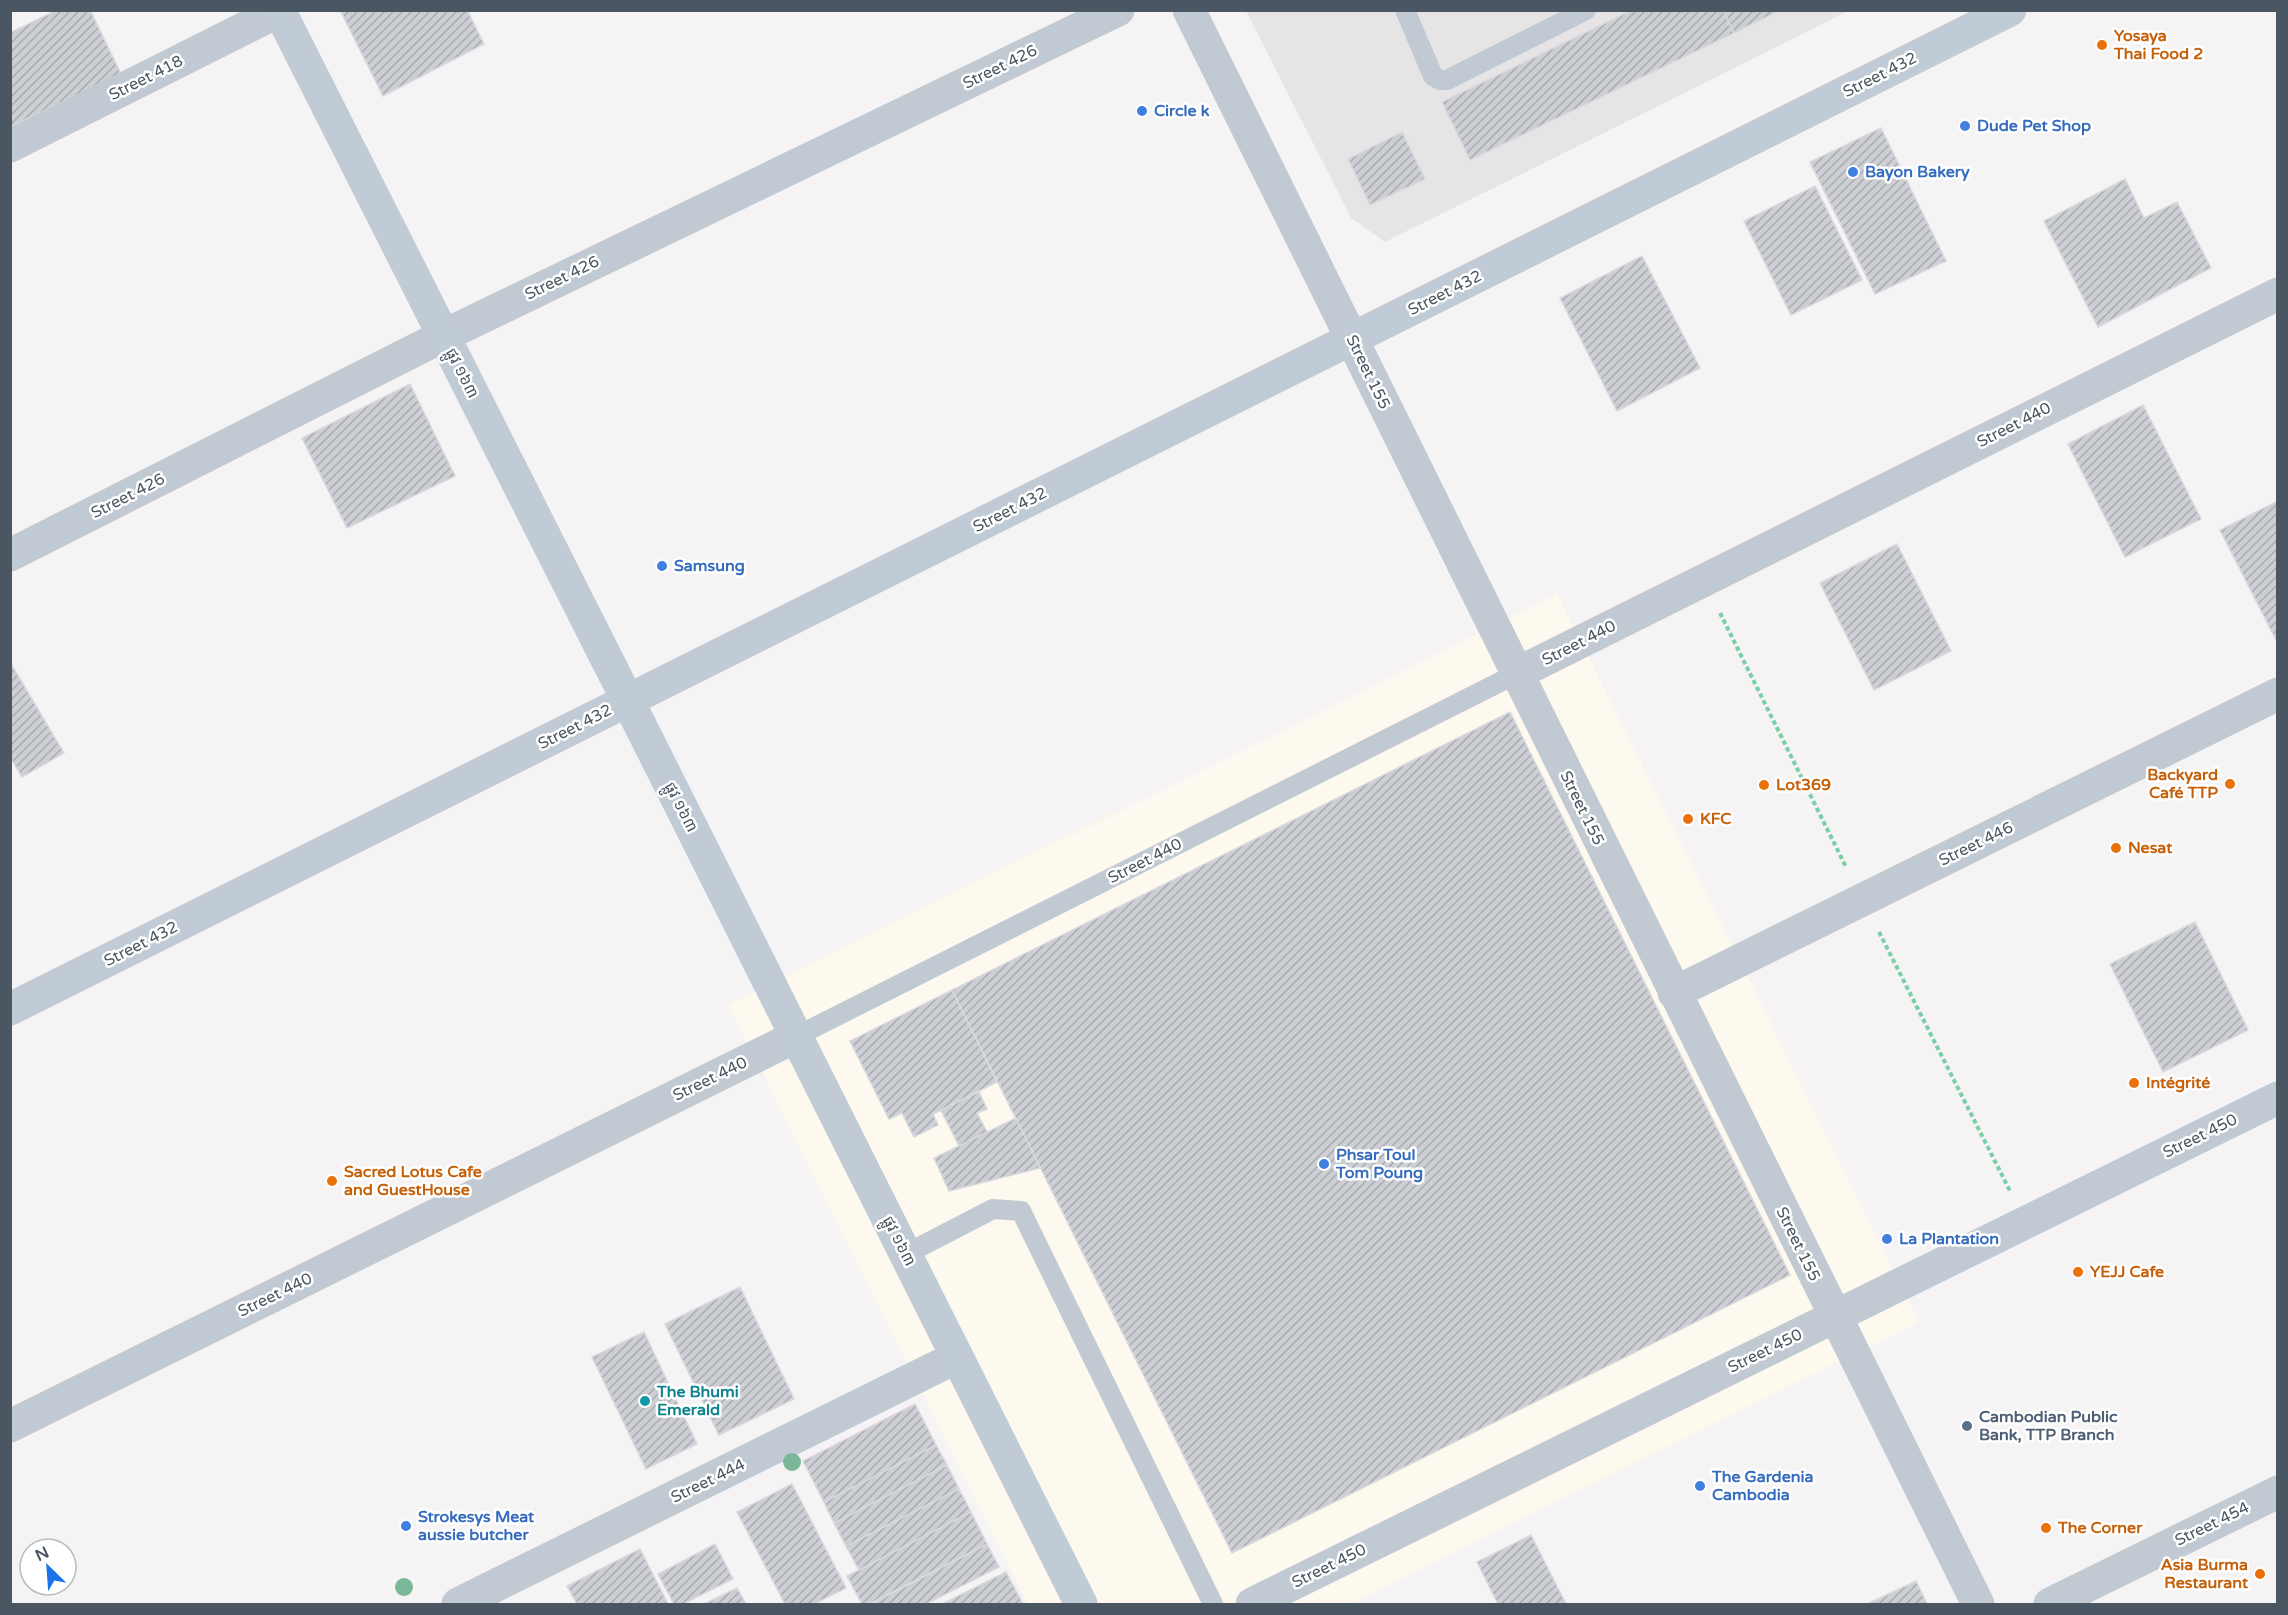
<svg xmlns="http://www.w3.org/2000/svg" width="2288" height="1615" font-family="'Varela Round','Noto Sans Khmer',sans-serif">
<defs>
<pattern id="building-hatch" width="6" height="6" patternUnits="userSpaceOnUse" patternTransform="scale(1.5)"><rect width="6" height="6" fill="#cdcfd5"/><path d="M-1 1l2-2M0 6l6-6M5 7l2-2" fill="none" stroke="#a8abb0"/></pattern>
</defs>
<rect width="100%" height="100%" fill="#f5f3f3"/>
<path fill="#fdf9ef" d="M 1557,594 L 1919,1322 L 1351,1604 L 1028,1604 L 729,1005 Z"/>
<path fill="#e6e4e5" d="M 1246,11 L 1848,11 L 1385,242 L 1351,218 Z"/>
<path fill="url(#building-hatch)" stroke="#d7d9de" stroke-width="1.5" d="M 57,10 L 90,10 L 121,74 L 10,127 L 10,33 Z
M 340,10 L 467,10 L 484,44 L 383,96 Z
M 1632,10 L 1723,10 L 1734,33 L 1470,160 L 1442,102 Z
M 1723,10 L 1781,10 L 1734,33 Z
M 1881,128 L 1946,261 L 1875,294 L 1810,162 Z
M 1402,132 L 1425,179 L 1370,205 L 1348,159 Z
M 2125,179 L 2144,218 L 2177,202 L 2211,268 L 2098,327 L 2044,221 Z
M 1815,186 L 1862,280 L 1791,315 L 1744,221 Z
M 1642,256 L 1700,368 L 1617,411 L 1560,298 Z
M 410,384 L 455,476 L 347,528 L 302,438 Z
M 2143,405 L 2201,519 L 2125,557 L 2068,444 Z
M 2278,501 L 2278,644 L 2220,530 Z
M 1897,544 L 1951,651 L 1874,690 L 1820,583 Z
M 10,662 L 64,753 L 22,777 L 10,757 Z
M 1510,712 L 1790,1275 L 1232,1553 L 952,990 Z
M 2195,922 L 2248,1030 L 2163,1072 L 2110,964 Z
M 952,990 L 997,1082 L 933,1114 L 938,1125 L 914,1137 L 902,1113 L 889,1119 L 850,1041 Z
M 979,1092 L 987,1109 L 977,1113 L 987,1132 L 959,1146 L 941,1110 Z
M 1016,1118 L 1040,1168 L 949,1191 L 934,1158 Z
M 740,1287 L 794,1399 L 719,1435 L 665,1324 Z
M 644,1332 L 697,1444 L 646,1469 L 592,1357 Z
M 915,1404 L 936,1445 L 824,1502 L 803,1461 Z
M 936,1445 L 947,1465 L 834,1523 L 824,1502 Z
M 947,1465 L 959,1489 L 846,1546 L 834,1523 Z
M 792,1484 L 846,1588 L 814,1604 L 785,1604 L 737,1512 Z
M 959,1489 L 971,1512 L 859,1570 L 846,1546 Z
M 971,1512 L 987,1544 L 869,1604 L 862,1604 L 847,1576 Z
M 1531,1535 L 1566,1604 L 1498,1604 L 1477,1562 Z
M 715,1544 L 733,1579 L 683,1604 L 674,1604 L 658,1574 Z
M 987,1544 L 999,1567 L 926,1604 L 876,1604 L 875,1602 Z
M 640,1549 L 668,1604 L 577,1604 L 567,1586 Z
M 1006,1572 L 1023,1604 L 942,1604 Z
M 1916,1581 L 1927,1604 L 1867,1604 Z
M 737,1588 L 746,1604 L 704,1604 Z"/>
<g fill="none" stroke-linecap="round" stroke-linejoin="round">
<path stroke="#7ad0a6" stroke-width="4" stroke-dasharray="4.5 3" stroke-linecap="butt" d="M 1720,613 L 1846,867
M 1879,932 L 2010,1191"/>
<path stroke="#c1cad2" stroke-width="20" d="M 1405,10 L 1433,76 L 1439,80 L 1447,80 L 1586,10
M 797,1036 L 1516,674
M 906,1254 L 993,1209 L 1021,1211 L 1213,1604"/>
<path stroke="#c1cad2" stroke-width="33" d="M 1189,10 L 1978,1604
M 10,146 L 281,10
M 10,555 L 443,336 L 1118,10
M 1516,674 L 2278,294
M 1674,993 L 2278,694
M 10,1426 L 797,1036
M 458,1604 L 957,1357
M 1252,1604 L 2278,1098
M 2050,1604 L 2278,1492"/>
<path stroke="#c1cbd6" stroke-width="33" d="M 279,10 L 628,701 L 1081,1604
M 10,1009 L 2010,10"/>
</g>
<g fill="#7bb799">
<circle cx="792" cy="1462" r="9"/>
<circle cx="404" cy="1587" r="9"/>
</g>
<g fill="#e8710a" stroke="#fff" stroke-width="2">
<circle cx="2102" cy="45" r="6"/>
<circle cx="2230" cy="784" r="6"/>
<circle cx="1764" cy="785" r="6"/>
<circle cx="1688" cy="819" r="6"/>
<circle cx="2116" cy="848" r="6"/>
<circle cx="2134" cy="1083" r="6"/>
<circle cx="332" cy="1181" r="6"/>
<circle cx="2078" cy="1272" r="6"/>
<circle cx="2046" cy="1528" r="6"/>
<circle cx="2260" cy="1574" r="6"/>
</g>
<g fill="#3f7fe0" stroke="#fff" stroke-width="2">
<circle cx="1142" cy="111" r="6"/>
<circle cx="1965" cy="126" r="6"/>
<circle cx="1853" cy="172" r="6"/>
<circle cx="662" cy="566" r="6"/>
<circle cx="1324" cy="1164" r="6"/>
<circle cx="1887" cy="1239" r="6"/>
<circle cx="1700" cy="1486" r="6"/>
<circle cx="406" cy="1526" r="6"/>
</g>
<circle fill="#0f9aa8" stroke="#fff" stroke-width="2" cx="645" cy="1401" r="6"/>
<circle fill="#5c6f8a" stroke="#fff" stroke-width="2" cx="1967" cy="1426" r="6"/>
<g text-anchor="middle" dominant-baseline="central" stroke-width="5" stroke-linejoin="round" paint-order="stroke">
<g font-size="16" font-weight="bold" fill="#c56008" stroke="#fff" text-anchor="start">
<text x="2114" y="36">Yosaya<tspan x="2114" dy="18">Thai Food 2</tspan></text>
<text x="2218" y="775" text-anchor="end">Backyard<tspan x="2218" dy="18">Café TTP</tspan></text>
<text x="1776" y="785">Lot369</text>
<text x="1700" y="819">KFC</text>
<text x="2128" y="848">Nesat</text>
<text x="2146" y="1083">Intégrité</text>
<text x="344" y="1172">Sacred Lotus Cafe<tspan x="344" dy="18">and GuestHouse</tspan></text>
<text x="2090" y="1272">YEJJ Cafe</text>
<text x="2058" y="1528">The Corner</text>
<text x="2248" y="1565" text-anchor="end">Asia Burma<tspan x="2248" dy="18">Restaurant</tspan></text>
</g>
<g font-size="16" fill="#4a5661" stroke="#fff">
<text transform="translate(1000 67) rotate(-26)">Street 426</text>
<text transform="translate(1880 75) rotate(-27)">Street 432</text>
<text transform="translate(146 78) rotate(-27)">Street 418</text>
<text transform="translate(562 278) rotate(-26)">Street 426</text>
<text transform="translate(1445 293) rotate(-27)">Street 432</text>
<text transform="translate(1368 372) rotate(64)">Street 155</text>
<text transform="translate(462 373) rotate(63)">ផ្លូវ ១៦៣</text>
<text transform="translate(2014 425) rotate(-27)">Street 440</text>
<text transform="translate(128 496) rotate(-27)">Street 426</text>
<text transform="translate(1010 510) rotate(-27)">Street 432</text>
<text transform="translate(1579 643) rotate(-27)">Street 440</text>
<text transform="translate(575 727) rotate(-27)">Street 432</text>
<text transform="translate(681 807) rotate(63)">ផ្លូវ ១៦៣</text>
<text transform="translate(1582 808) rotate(64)">Street 155</text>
<text transform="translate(1976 844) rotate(-26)">Street 446</text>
<text transform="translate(1145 861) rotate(-27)">Street 440</text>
<text transform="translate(141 944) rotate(-27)">Street 432</text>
<text transform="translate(710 1079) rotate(-26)">Street 440</text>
<text transform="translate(2200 1136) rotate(-26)">Street 450</text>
<text transform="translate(899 1241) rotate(63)">ផ្លូវ ១៦៣</text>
<text transform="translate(1798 1244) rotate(64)">Street 155</text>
<text transform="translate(275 1295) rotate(-26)">Street 440</text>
<text transform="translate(1765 1351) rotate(-26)">Street 450</text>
<text transform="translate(708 1481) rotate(-26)">Street 444</text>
<text transform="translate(2212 1524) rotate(-26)">Street 454</text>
<text transform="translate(1329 1566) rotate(-26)">Street 450</text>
</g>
<g font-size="16" font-weight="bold" fill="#366cbe" stroke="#fff" text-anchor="start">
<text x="1154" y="111">Circle k</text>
<text x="1977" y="126">Dude Pet Shop</text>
<text x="1865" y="172">Bayon Bakery</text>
<text x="674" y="566">Samsung</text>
<text x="1336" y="1155">Phsar Toul<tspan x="1336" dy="18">Tom Poung</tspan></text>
<text x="1899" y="1239">La Plantation</text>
<text x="1712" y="1477">The Gardenia<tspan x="1712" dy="18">Cambodia</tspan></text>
<text x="418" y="1517">Strokesys Meat<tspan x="418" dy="18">aussie butcher</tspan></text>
</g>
<g font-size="16" font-weight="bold" fill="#0d838f" stroke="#fff" text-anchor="start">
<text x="657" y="1392">The Bhumi<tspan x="657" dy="18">Emerald</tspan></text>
</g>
<g font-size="16" font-weight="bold" fill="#4e5e75" stroke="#fff" text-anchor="start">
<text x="1979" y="1417">Cambodian Public<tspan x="1979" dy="18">Bank, TTP Branch</tspan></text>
</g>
</g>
<rect width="2288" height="1615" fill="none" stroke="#4a5661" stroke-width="24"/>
<g transform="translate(48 1567) rotate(335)"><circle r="28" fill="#ffffff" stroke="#b7bbc0" stroke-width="1.5"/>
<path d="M0-4.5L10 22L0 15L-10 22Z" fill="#1a73e8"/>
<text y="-9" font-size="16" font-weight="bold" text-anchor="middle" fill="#4a5661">N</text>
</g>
</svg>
